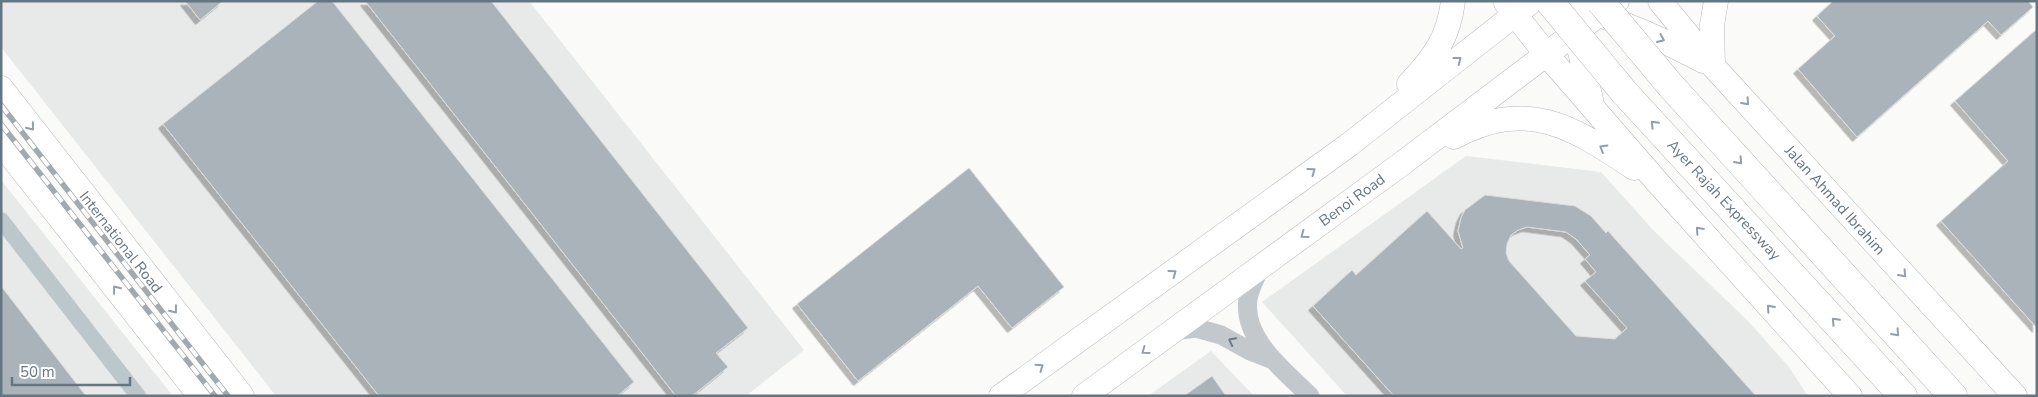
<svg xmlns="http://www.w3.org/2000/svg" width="2038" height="397" font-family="'Nunito Sans',sans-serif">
<defs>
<filter id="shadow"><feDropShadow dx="-4.5" dy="4.5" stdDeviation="0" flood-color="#0004"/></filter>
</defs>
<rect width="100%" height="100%" fill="#fafaf8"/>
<path fill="#e8e9e9" d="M 1,1 L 529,1 L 804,350 L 746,396 L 276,396 L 1,47 Z
M 1466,156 L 1601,172 L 1656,233 L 1749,322 L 1789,367 L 1808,396 L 1347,396 L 1262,302 Z
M 1,180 L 173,396 L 1,396 Z
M 1211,351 L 1254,396 L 1148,396 Z"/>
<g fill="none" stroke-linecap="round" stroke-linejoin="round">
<path stroke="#bbc7cb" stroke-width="16" d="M 1,220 L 138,396"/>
</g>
<path fill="#aab3b9" stroke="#dcdcda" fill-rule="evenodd" filter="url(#shadow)" d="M 185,1 L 223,1 L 200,20 Z
M 318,1 L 332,1 L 634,382 L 617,396 L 379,396 L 163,124 Z
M 365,1 L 491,1 L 748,328 L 716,353 L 728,367 L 692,396 L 676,396 Z
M 1833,1 L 2028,1 L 2033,7 L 2001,35 L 1988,21 L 1857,137 L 1798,69 L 1835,36 L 1817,16 Z
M 2037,29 L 2037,328 L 1941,221 L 2008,161 L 1955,101 Z
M 969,168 L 1064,287 L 1012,328 L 978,286 L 858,381 L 797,304 Z
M 1485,195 L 1575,206 L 1591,216 L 1606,233 L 1608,231 L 1756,396 L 1394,396 L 1313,306 L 1352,270 L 1356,275 L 1427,211 L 1461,249 L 1463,248 L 1458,231 L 1461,218 L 1465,210 ZM 1527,227 L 1566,232 L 1576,239 L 1590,255 L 1585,259 L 1596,272 L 1585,281 L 1627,328 L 1615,339 L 1576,336 L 1509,261 L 1506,253 L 1507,244 L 1511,235 L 1518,230 Z
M 1,286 L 86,396 L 1,396 Z
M 1212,376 L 1226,396 L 1184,396 Z"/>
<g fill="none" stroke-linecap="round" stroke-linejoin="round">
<g stroke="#b5babe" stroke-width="25">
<path id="major" d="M 1552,1 C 1605,14 1655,35 1703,61
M 1660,1 L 1713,66 L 2015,396
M 1506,3 L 1547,55 L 1659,184 L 1850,396
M 1575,30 L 1592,104
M 1713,66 L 1712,25 L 1716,1
M 1409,84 C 1434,58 1449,37 1453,1
M 1,88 L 242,396
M 1454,137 C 1528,98 1571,126 1634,168
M 1,143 L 200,396
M 1001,396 L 1350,144 L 1532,1
M 1084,396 L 1400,165 L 1617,1"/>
</g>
<g stroke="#b4b9bd" stroke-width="29">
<path id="highway" d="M 1671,86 L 1953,396
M 1624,92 L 1903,396"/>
</g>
<path stroke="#c3c8cc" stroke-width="19" d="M 1261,267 C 1256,277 1250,287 1248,299 C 1242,339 1285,371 1310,396
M 1172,331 L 1196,328 L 1221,335 L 1250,351 L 1273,360"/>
<use href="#major" stroke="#fff" stroke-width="24"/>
<use href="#highway" stroke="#fff" stroke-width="28"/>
<g stroke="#a2aab0" stroke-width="5.5">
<path id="rail" d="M 1,105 L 228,396
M 1,124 L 215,396"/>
</g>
<use href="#rail" stroke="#fff" stroke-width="4" stroke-dasharray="11" stroke-linecap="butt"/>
<g stroke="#b4b9bd" stroke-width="29" stroke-linecap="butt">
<path id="highway-bridge" d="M 1549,1 L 1624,92
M 1600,1 L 1671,86"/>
</g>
<use href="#highway-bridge" stroke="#fff" stroke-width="28"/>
</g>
<defs><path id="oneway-chevron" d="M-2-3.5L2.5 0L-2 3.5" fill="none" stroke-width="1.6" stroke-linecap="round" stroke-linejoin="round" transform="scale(1.25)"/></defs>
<g stroke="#939fa8">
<use href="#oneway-chevron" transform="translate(1661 39) rotate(24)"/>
<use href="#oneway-chevron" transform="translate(1458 60) rotate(-38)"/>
<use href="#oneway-chevron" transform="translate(1746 102) rotate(48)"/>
<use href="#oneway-chevron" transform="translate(1654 124) rotate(-133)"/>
<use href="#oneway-chevron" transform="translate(31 127) rotate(52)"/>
<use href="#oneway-chevron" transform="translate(1603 148) rotate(-149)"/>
<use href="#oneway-chevron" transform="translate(1739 161) rotate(48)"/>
<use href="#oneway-chevron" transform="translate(1312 171) rotate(-36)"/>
<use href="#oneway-chevron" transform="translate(1699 230) rotate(-132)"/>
<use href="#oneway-chevron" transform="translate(1304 235) rotate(144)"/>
<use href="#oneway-chevron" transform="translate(1173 273) rotate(-36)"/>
<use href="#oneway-chevron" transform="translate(1903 274) rotate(48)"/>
<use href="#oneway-chevron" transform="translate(116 289) rotate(-128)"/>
<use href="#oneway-chevron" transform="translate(1770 308) rotate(-132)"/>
<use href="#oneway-chevron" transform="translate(174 310) rotate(52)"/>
<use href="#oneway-chevron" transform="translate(1835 321) rotate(-133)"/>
<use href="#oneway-chevron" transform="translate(1896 333) rotate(48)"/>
<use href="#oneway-chevron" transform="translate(1145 351) rotate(144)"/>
<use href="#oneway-chevron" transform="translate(1040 367) rotate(-35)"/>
</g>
<use stroke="#6a7a87" href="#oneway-chevron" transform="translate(1232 341) rotate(-153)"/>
<g text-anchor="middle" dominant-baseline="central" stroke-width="5" stroke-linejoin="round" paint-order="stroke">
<g font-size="15" fill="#657683" stroke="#fff">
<text transform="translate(1352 200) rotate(-36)">Benoi Road</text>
<text transform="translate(1724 200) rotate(47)">Ayer Rajah Expressway</text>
<text transform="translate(1835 200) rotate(48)">Jalan Ahmad Ibrahim</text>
<text transform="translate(121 242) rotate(52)">International Road</text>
</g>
</g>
<rect width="2038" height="397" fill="none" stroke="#657683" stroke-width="5"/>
<path d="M12 377v8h118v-8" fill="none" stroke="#657683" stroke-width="2.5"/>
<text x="20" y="377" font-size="15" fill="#657683" stroke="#ffffff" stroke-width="4" paint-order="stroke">50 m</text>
</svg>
